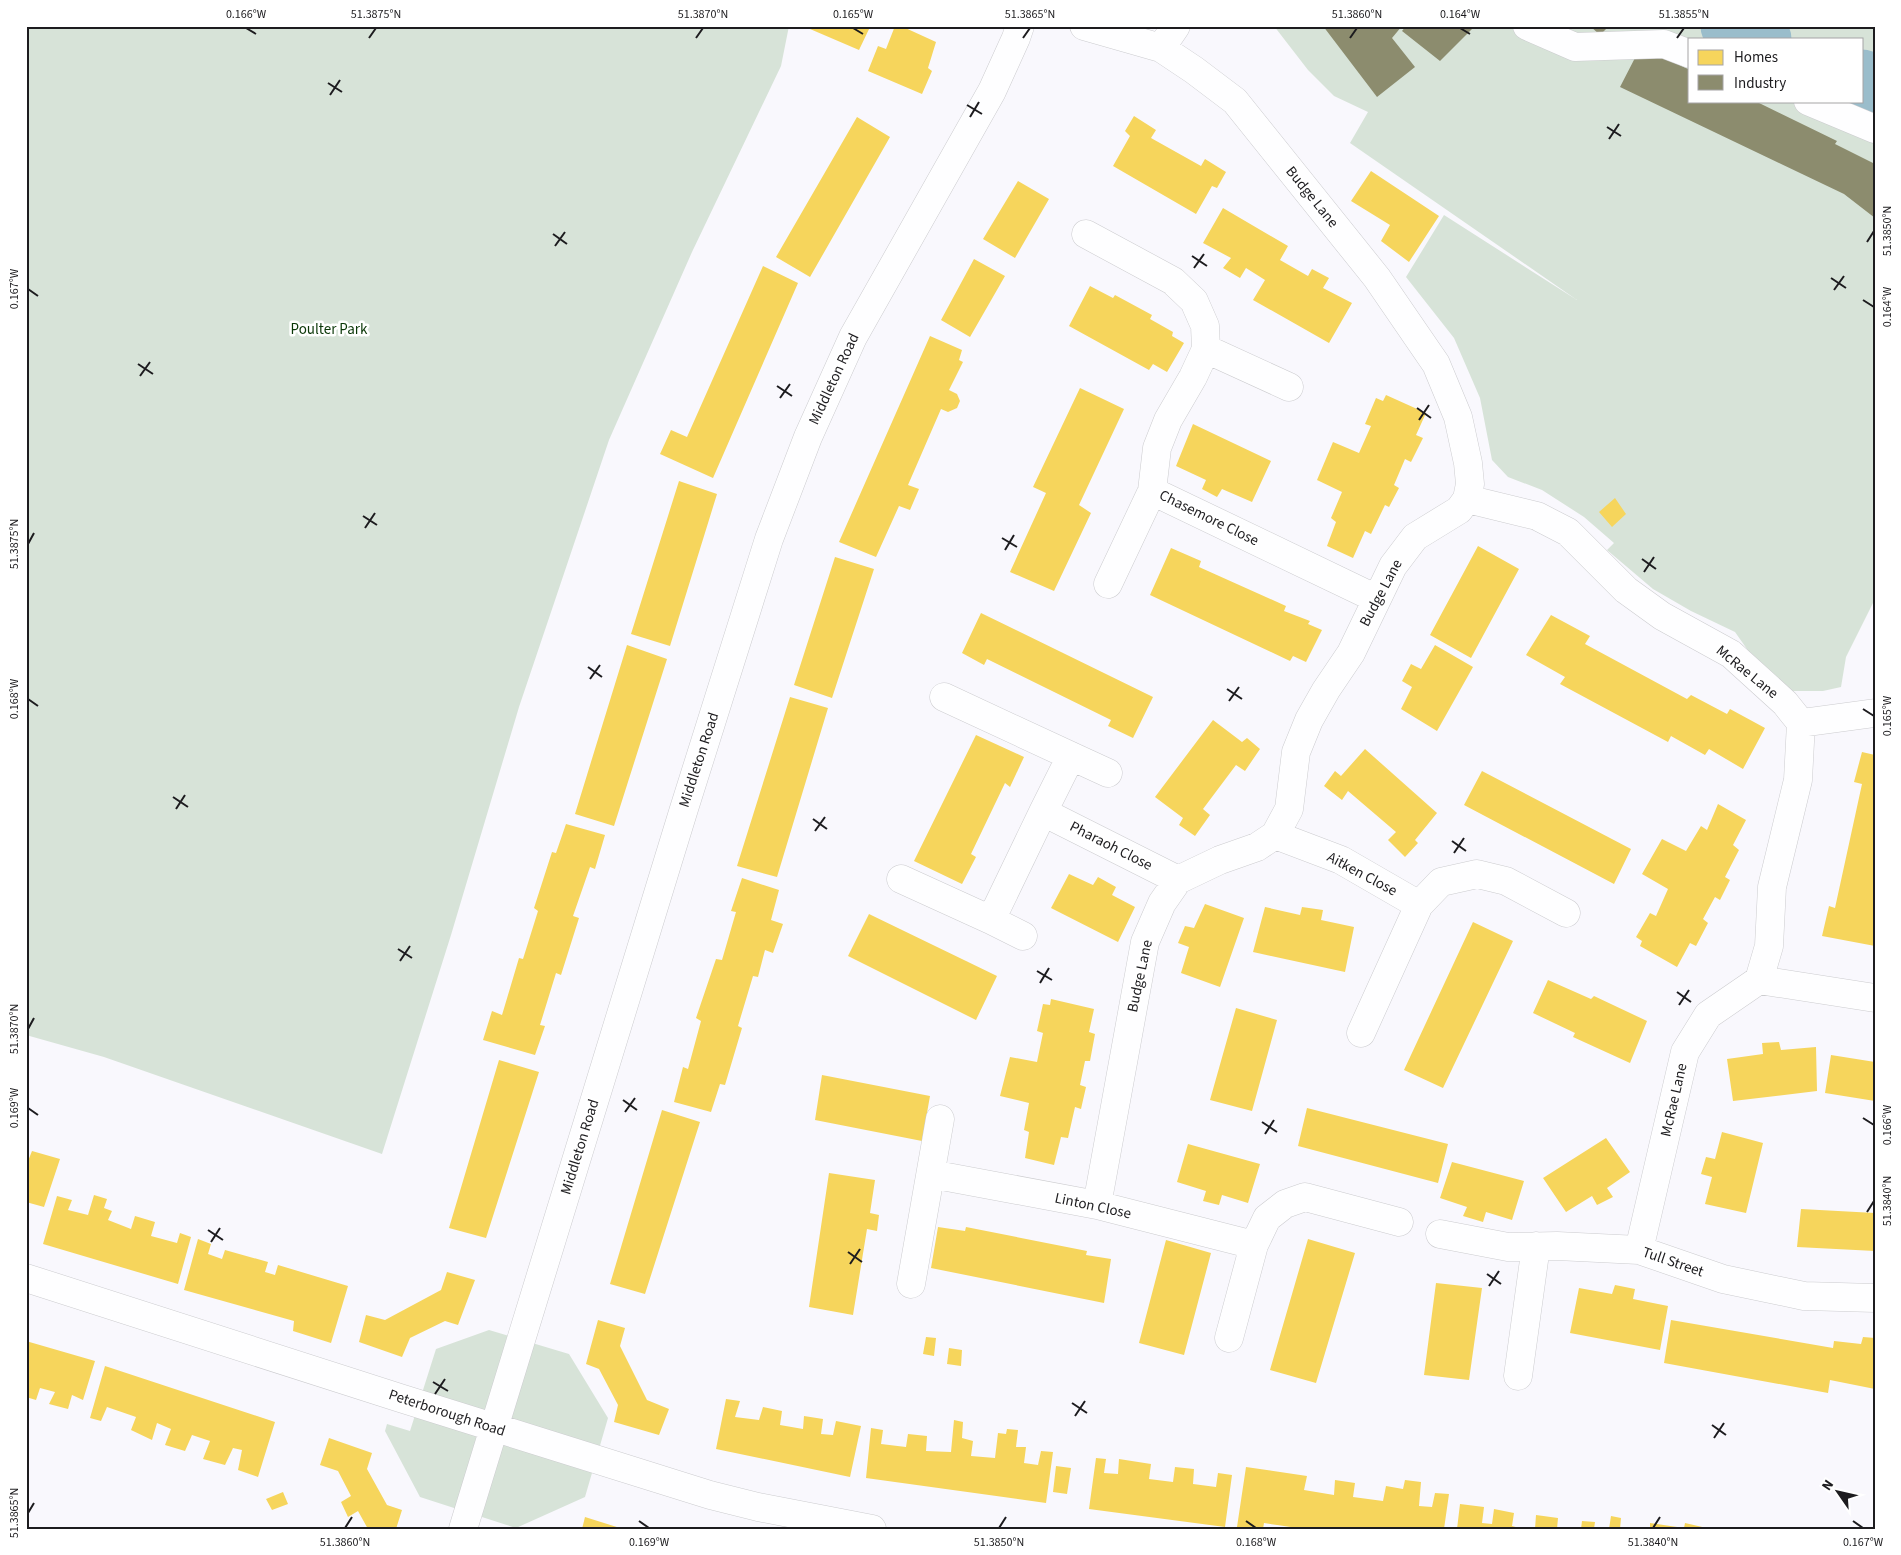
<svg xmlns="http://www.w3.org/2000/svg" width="1901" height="1555" font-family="'Source Sans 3',sans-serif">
<rect width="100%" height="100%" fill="#f9f8fd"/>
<path fill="#d7e3d8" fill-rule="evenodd" d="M 26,26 L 789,26 L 781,66 L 692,252 L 609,440 L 519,707 L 451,935 L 382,1154 L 104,1057 L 26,1035 Z
M 1274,26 L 1875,26 L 1875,599 L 1846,657 L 1841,687 L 1823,691 L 1788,691 L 1754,659 L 1735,632 L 1691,611 L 1653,589 L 1607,550 L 1614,543 L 1584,517 L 1542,490 L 1508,477 L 1492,460 L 1480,398 L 1454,338 L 1406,277 L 1444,215 L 1577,300 L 1350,143 L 1368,112 L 1334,96 L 1308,70 ZM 1690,39 L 1862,39 L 1862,101 L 1690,101 Z
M 489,1330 L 569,1354 L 608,1418 L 585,1497 L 516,1528 L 420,1497 L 385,1431 L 387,1424 L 410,1431 L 436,1349 Z"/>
<path fill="#f6d55c" d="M 803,26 L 868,26 L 870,27 L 859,50 Z
M 895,26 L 901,26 L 936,42 L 928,68 L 932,71 L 922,94 L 868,71 L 878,46 L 886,49 Z
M 1134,116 L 1156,130 L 1151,138 L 1201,166 L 1205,159 L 1226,172 L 1217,188 L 1212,186 L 1196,214 L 1113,166 L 1130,136 L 1125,131 Z
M 857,117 L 890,137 L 810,277 L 776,257 Z
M 1371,171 L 1439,216 L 1409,262 L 1381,241 L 1390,225 L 1351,201 Z
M 1018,181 L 1049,199 L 1015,258 L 983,239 Z
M 1223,208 L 1288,246 L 1280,260 L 1308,276 L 1312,269 L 1329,278 L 1323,288 L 1352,303 L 1329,343 L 1253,300 L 1265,280 L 1246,268 L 1240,278 L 1223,268 L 1231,258 L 1203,243 Z
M 974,259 L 1005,276 L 970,337 L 941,320 Z
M 763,266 L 798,283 L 713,478 L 660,454 L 671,430 L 687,437 Z
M 1090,286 L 1113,298 L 1115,295 L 1152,315 L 1150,319 L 1173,332 L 1172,336 L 1184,343 L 1167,372 L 1153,364 L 1149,370 L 1069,326 Z
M 930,336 L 962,350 L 959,360 L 963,362 L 949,390 L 957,394 L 960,401 L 957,408 L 948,412 L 941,409 L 908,485 L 919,489 L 910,510 L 899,506 L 876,557 L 839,542 Z
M 1080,388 L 1124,409 L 1079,505 L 1091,513 L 1054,591 L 1010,572 L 1046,493 L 1033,487 Z
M 1386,395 L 1426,413 L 1416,435 L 1423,438 L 1411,462 L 1405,459 L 1394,485 L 1399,488 L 1389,507 L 1385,505 L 1371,534 L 1365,531 L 1353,558 L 1327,546 L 1336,522 L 1331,518 L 1342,492 L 1317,480 L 1333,442 L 1359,453 L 1371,426 L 1365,424 L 1376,398 L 1383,401 Z
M 1193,424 L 1271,461 L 1252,502 L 1222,489 L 1217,497 L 1202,489 L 1206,480 L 1176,466 Z
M 679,481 L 717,494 L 670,646 L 631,634 Z
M 1615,498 L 1626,514 L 1612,527 L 1599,512 Z
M 1478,546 L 1519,569 L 1471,658 L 1430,635 Z
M 1171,548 L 1201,561 L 1199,567 L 1286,606 L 1284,611 L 1310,621 L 1308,624 L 1322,630 L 1306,662 L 1293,656 L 1290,661 L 1150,595 Z
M 835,557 L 874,569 L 832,698 L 794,685 Z
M 981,613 L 1153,697 L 1133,738 L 1108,726 L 1111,720 L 987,659 L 984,665 L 962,653 Z
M 1551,615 L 1590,636 L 1585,644 L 1687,699 L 1691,695 L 1727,714 L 1730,709 L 1765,728 L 1743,769 L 1709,749 L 1705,755 L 1671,736 L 1668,742 L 1560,684 L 1565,677 L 1526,655 Z
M 627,645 L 667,659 L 614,826 L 575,814 Z
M 1435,645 L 1473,667 L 1437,731 L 1401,709 L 1412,687 L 1402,681 L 1411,664 L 1421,669 Z
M 790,697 L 828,708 L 777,877 L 737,866 Z
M 1213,720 L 1242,742 L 1247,738 L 1260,749 L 1245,771 L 1236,765 L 1203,809 L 1210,815 L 1195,836 L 1179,825 L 1183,818 L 1155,797 Z
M 976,735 L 1024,757 L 1010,787 L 1005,783 L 971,854 L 976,857 L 962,884 L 914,861 Z
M 1365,749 L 1437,813 L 1415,840 L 1418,843 L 1405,857 L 1388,840 L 1396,832 L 1348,791 L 1342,800 L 1324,786 L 1335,771 L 1341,776 Z
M 1862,752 L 1875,755 L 1875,946 L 1822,936 L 1829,906 L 1835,908 L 1862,784 L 1854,782 Z
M 1482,771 L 1631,849 L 1614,884 L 1464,805 Z
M 1718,804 L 1746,820 L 1733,845 L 1739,850 L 1725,877 L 1730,880 L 1720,900 L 1715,897 L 1703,919 L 1708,923 L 1696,946 L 1690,943 L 1677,967 L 1640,946 L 1642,941 L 1636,937 L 1650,913 L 1656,916 L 1668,889 L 1642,874 L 1662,839 L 1686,851 L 1701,826 L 1707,830 Z
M 566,824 L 605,835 L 595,869 L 590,867 L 573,916 L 579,918 L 561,975 L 556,973 L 540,1025 L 545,1026 L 535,1055 L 483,1040 L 492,1011 L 502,1015 L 519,958 L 523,959 L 538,911 L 534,908 L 552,852 L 556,853 Z
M 1069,874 L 1093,885 L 1098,877 L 1116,887 L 1112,895 L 1135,907 L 1118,942 L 1051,908 Z
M 742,878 L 779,890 L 771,920 L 783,924 L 773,953 L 765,950 L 758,977 L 753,976 L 738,1026 L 742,1028 L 725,1085 L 720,1084 L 711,1112 L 674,1102 L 683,1067 L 688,1069 L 701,1021 L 696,1018 L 716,959 L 722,960 L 736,912 L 731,911 Z
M 1205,904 L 1244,918 L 1220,987 L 1181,973 L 1189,947 L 1178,943 L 1185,926 L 1194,928 Z
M 1265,907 L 1300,915 L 1302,907 L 1323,910 L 1321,920 L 1354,927 L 1345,972 L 1253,952 Z
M 869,914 L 997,976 L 976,1020 L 848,956 Z
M 1473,922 L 1513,941 L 1443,1088 L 1404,1070 Z
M 1548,980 L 1591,999 L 1594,996 L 1647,1021 L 1630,1063 L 1573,1037 L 1575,1033 L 1533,1013 Z
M 1051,999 L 1094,1009 L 1089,1032 L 1095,1034 L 1090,1061 L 1085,1061 L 1080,1085 L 1086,1087 L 1081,1109 L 1075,1107 L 1068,1138 L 1061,1137 L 1054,1165 L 1025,1158 L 1029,1132 L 1024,1130 L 1029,1103 L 1000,1096 L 1010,1057 L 1037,1062 L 1043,1033 L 1037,1031 L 1043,1004 L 1050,1005 Z
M 1236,1008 L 1277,1020 L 1252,1111 L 1210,1100 Z
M 1779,1042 L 1781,1050 L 1816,1047 L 1817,1091 L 1733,1101 L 1727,1059 L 1763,1054 L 1762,1043 Z
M 1831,1055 L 1875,1062 L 1875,1101 L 1825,1093 Z
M 499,1060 L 539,1072 L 486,1238 L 449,1228 Z
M 822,1075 L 930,1096 L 922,1141 L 815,1120 Z
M 1307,1108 L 1448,1144 L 1438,1183 L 1298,1146 Z
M 662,1110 L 700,1122 L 645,1294 L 610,1284 Z
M 1722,1132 L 1763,1143 L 1746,1213 L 1705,1204 L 1712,1177 L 1701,1174 L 1706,1157 L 1715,1159 Z
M 1606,1138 L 1630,1172 L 1607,1188 L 1613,1197 L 1597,1205 L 1592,1196 L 1566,1212 L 1543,1178 Z
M 1188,1144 L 1260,1164 L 1248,1203 L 1222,1195 L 1219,1205 L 1203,1201 L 1206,1191 L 1177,1182 Z
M 32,1151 L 60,1159 L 44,1207 L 26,1202 L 26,1166 Z
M 1452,1162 L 1524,1181 L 1512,1220 L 1486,1212 L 1483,1222 L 1463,1216 L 1467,1207 L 1440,1198 Z
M 829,1173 L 875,1180 L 870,1213 L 879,1215 L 877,1231 L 867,1229 L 853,1315 L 809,1307 Z
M 94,1195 L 107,1199 L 104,1208 L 112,1211 L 108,1220 L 131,1229 L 135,1216 L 155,1222 L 151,1236 L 177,1243 L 180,1233 L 191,1237 L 178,1284 L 43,1244 L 57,1196 L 72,1200 L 68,1210 L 88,1215 Z
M 1801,1209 L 1875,1213 L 1875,1251 L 1797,1247 Z
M 938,1227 L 965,1231 L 966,1227 L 1087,1251 L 1086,1255 L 1111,1259 L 1104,1303 L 931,1268 Z
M 198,1239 L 211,1244 L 208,1254 L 222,1259 L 225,1250 L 268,1262 L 265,1272 L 275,1275 L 278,1265 L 348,1286 L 331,1343 L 293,1331 L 294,1321 L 184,1290 Z
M 1308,1239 L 1355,1253 L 1316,1383 L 1270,1370 Z
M 1166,1240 L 1211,1253 L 1184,1355 L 1139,1343 Z
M 447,1272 L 475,1280 L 458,1325 L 445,1321 L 410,1338 L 402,1357 L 359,1342 L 366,1315 L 385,1320 L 441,1290 Z
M 1436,1283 L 1482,1288 L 1469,1380 L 1424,1375 Z
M 1615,1285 L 1635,1289 L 1633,1299 L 1668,1306 L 1660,1350 L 1570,1333 L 1579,1288 L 1612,1294 Z
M 598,1320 L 625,1328 L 620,1346 L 647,1400 L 669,1409 L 659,1435 L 614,1422 L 618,1405 L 599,1369 L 586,1364 Z
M 1671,1320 L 1833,1348 L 1834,1341 L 1861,1344 L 1863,1337 L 1875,1338 L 1875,1389 L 1830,1380 L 1828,1393 L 1664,1363 Z
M 926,1337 L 936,1338 L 934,1356 L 923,1354 Z
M 26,1341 L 95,1361 L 83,1400 L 72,1395 L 68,1409 L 49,1404 L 55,1392 L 40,1388 L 36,1400 L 26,1397 Z
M 949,1348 L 962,1350 L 961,1366 L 947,1364 Z
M 105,1366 L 275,1422 L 258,1477 L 238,1470 L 242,1450 L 233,1448 L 225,1465 L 203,1459 L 210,1441 L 192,1435 L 185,1451 L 165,1445 L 171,1429 L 157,1423 L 152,1440 L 131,1430 L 136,1417 L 107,1407 L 101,1421 L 90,1418 Z
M 726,1399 L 740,1401 L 735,1417 L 759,1420 L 763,1407 L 782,1411 L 780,1425 L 803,1429 L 804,1416 L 823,1419 L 821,1434 L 833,1435 L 836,1421 L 861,1426 L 850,1477 L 716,1449 Z
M 954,1420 L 963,1422 L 962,1438 L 973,1441 L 971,1456 L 995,1458 L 998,1433 L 1006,1434 L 1007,1429 L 1018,1430 L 1016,1447 L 1026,1447 L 1024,1463 L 1038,1465 L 1041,1451 L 1053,1452 L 1046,1503 L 866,1478 L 871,1428 L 883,1430 L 881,1444 L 906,1447 L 908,1434 L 927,1436 L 926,1451 L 951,1452 Z
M 329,1438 L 372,1453 L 367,1469 L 387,1505 L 402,1510 L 396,1529 L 368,1529 L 358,1511 L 348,1517 L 341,1502 L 351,1496 L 338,1471 L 320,1465 Z
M 1096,1458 L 1106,1459 L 1104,1473 L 1118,1474 L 1119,1459 L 1151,1464 L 1149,1479 L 1173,1482 L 1175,1467 L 1194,1469 L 1193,1484 L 1216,1487 L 1218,1473 L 1232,1475 L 1225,1527 L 1089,1509 Z
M 1056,1466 L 1071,1468 L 1067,1494 L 1053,1492 Z
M 1246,1467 L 1307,1476 L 1304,1490 L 1334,1495 L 1335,1480 L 1355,1483 L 1353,1497 L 1383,1501 L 1386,1486 L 1403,1489 L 1405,1480 L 1421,1482 L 1419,1506 L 1432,1507 L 1435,1493 L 1449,1494 L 1444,1529 L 1304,1529 L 1264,1523 L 1263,1529 L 1237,1527 Z
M 283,1492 L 288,1504 L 272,1510 L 266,1499 Z
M 1460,1504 L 1484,1507 L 1482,1523 L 1492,1524 L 1494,1509 L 1514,1513 L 1512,1526 L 1523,1529 L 1457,1529 Z
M 1536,1515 L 1558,1518 L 1557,1529 L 1535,1529 Z
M 1611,1516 L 1621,1518 L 1620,1529 L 1609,1529 Z
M 585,1517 L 620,1528 L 620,1529 L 582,1529 Z
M 1582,1521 L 1595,1522 L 1594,1529 L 1581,1529 Z
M 1650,1523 L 1684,1528 L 1685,1523 L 1711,1529 L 1650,1529 Z"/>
<path fill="#8c8c6e" d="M 1323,26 L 1402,26 L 1392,38 L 1415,67 L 1377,97 Z
M 1406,26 L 1475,26 L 1440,61 L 1402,31 Z
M 1590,26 L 1609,26 L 1600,35 Z
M 1637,54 L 1659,55 L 1690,70 L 1690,101 L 1755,101 L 1837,141 L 1835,144 L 1875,164 L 1875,218 L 1844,194 L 1620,87 Z"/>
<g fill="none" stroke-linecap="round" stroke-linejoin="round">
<path stroke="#9abdcb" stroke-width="59" d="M 1730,26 L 1762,39
M 1862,79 L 1875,84"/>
<g stroke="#cccccf" stroke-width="29">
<path id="minor" d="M 1084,26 L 1161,48 L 1194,70 L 1235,101 L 1377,278 L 1436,364 L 1458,417 L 1468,463 L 1470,484 L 1467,499 L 1459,510 L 1415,537 L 1393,566 L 1351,653 L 1326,690 L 1309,720 L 1296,752 L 1289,809 L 1275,835 L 1257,847 L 1220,860 L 1178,880 L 1162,903 L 1145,942 L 1097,1205
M 1527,26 L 1575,47 L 1664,44 L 1690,54
M 1161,48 L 1176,26
M 1808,101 L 1875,129
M 1086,234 L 1173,281 L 1194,301 L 1205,326 L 1206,349 L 1193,377 L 1168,420 L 1157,448 L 1152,491 L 1377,599
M 1206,349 L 1289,387
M 1467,499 L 1537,516 L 1568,532 L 1626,590 L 1662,616 L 1731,654 L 1785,703 L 1801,723 L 1798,780 L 1772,887 L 1769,946 L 1759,980 L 1708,1015 L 1685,1052 L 1639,1250
M 1108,584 L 1152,491
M 944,697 L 1071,756
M 1801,723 L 1875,713
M 1108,773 L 1071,756 L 1043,812 L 1178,880
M 1275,835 L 1341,860 L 1419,905 L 1441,882 L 1477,874 L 1506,881 L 1566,913
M 901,879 L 991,920
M 1023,936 L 991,920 L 1043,812
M 1759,980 L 1875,998
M 1361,1033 L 1419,905
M 931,1174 L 1097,1205 L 1254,1245
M 1440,1234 L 1508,1247 L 1557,1246 L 1639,1250 L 1723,1279 L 1804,1296 L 1875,1298
M 26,1278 L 400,1398 L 710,1495 L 758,1507 L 872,1529
M 911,1284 L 940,1119
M 1229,1338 L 1254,1245 L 1267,1218 L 1285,1204 L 1305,1197 L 1399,1222
M 1518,1376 L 1536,1246
M 463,1529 L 683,812 L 769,539 L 808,437 L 853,337 L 992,91 L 1016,38 L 1020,26"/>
</g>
<use href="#minor" stroke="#fefeff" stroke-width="28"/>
</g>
<path fill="none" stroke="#1d1c1f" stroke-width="2" d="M 246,28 L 256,34M 853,28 L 863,34M 1460,28 L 1470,34M 369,38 L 376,28M 696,38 L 703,28M 1023,38 L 1030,28M 1350,38 L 1357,28M 1677,38 L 1684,28M 328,83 L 342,92M 330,95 L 340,80M 967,105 L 982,114M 970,117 L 979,102M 1607,127 L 1621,136M 1609,139 L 1619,124M 553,234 L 567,244M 1867,242 L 1874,231M 555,246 L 565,232M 1192,256 L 1207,266M 1194,268 L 1204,254M 1831,278 L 1846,288M 28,289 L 38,296M 1834,290 L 1844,276M 1863,300 L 1874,307M 138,364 L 153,374M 140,376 L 150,362M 777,386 L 792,396M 780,398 L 790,384M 1417,408 L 1431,418M 1419,420 L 1429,405M 363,516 L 377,525M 365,528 L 375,513M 1002,538 L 1017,547M 28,544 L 34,533M 1005,550 L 1014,535M 1642,559 L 1656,569M 1644,572 L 1654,557M 588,667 L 602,677M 590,679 L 600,665M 1227,689 L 1242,699M 28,699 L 38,706M 1229,701 L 1239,687M 1863,709 L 1874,716M 173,797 L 188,807M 176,809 L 185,795M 813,819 L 827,829M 815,831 L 825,817M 1452,841 L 1466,851M 1454,853 L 1464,838M 398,949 L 412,958M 400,961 L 410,946M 1037,971 L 1052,980M 1040,983 L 1049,968M 1677,992 L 1691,1002M 1679,1005 L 1689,990M 28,1029 L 34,1018M 623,1100 L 637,1110M 28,1108 L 38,1115M 625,1112 L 635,1098M 1863,1118 L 1874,1125M 1262,1122 L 1277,1132M 1265,1134 L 1274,1120M 1867,1212 L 1874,1201M 208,1230 L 223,1240M 211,1242 L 220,1228M 848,1252 L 862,1262M 850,1264 L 860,1249M 1487,1274 L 1501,1284M 1489,1286 L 1499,1271M 433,1382 L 448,1391M 435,1394 L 445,1379M 1072,1403 L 1087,1413M 1075,1416 L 1085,1401M 1712,1425 L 1726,1435M 1714,1438 L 1724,1423M 28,1513 L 34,1503M 639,1521 L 649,1528M 1246,1521 L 1256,1528M 1853,1521 L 1863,1528M 345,1528 L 352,1517M 999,1528 L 1006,1517M 1653,1528 L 1660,1517"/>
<g text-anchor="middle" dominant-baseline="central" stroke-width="5" stroke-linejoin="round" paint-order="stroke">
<g font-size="15" fill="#1d1c1f" stroke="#fff">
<text transform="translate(1312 197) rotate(51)">Budge Lane</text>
<text transform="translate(834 379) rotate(-65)">Middleton Road</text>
<text transform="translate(1209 518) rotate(26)">Chasemore Close</text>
<text transform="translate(1381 593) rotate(-62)">Budge Lane</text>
<text transform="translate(1747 672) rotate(39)">McRae Lane</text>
<text transform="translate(699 760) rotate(-72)">Middleton Road</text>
<text transform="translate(1111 846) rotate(27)">Pharaoh Close</text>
<text transform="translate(1362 874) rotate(28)">Aitken Close</text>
<text transform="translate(1140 976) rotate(-78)">Budge Lane</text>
<text transform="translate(1674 1100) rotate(-77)">McRae Lane</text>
<text transform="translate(580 1147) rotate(-73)">Middleton Road</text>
<text transform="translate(1093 1206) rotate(12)">Linton Close</text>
<text transform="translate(1673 1262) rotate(19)">Tull Street</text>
<text transform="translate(447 1413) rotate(18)">Peterborough Road</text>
</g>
<g font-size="15" fill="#093606" stroke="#fff">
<text x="329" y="329">Poulter Park</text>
</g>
</g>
<rect width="1901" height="1555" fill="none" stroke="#ffffff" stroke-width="55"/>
<rect x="1688" y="38" width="175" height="65" fill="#ffffff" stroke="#a5a4a5"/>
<rect x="1698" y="50" width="25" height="15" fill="#f6d55c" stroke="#a5a4a5"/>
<text x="1734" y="62" font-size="15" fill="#1d1c1f">Homes</text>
<rect x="1698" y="75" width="25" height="15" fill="#8c8c6e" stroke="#a5a4a5"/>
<text x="1734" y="88" font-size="15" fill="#1d1c1f">Industry</text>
<g transform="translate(1838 1492) rotate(304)" stroke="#ffffff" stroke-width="4" paint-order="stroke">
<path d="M0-4L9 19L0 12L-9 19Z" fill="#1d1c1f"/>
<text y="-8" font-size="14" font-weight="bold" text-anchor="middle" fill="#1d1c1f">N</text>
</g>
<rect x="28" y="28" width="1846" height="1500" fill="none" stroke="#1d1c1f" stroke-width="2"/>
<g font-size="12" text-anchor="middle" fill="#1d1c1f">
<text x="246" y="18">0.166°W</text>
<text x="376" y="18">51.3875°N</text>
<text x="703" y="18">51.3870°N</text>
<text x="853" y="18">0.165°W</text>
<text x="1030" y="18">51.3865°N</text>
<text x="1357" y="18">51.3860°N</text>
<text x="1460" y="18">0.164°W</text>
<text x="1684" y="18">51.3855°N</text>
<text transform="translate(1887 231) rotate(-90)" y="4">51.3850°N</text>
<text transform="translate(14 289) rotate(-90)" y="4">0.167°W</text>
<text transform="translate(1887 307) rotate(-90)" y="4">0.164°W</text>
<text transform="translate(14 544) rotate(-90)" y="4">51.3875°N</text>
<text transform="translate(14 699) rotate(-90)" y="4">0.168°W</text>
<text transform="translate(1887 716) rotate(-90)" y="4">0.165°W</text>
<text transform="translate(14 1029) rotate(-90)" y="4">51.3870°N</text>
<text transform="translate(14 1108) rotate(-90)" y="4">0.169°W</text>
<text transform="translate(1887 1125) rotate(-90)" y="4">0.166°W</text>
<text transform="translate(1887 1201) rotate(-90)" y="4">51.3840°N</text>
<text transform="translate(14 1513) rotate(-90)" y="4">51.3865°N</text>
<text x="345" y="1546">51.3860°N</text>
<text x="649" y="1546">0.169°W</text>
<text x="999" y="1546">51.3850°N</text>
<text x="1256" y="1546">0.168°W</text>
<text x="1653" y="1546">51.3840°N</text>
<text x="1863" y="1546">0.167°W</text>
</g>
</svg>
